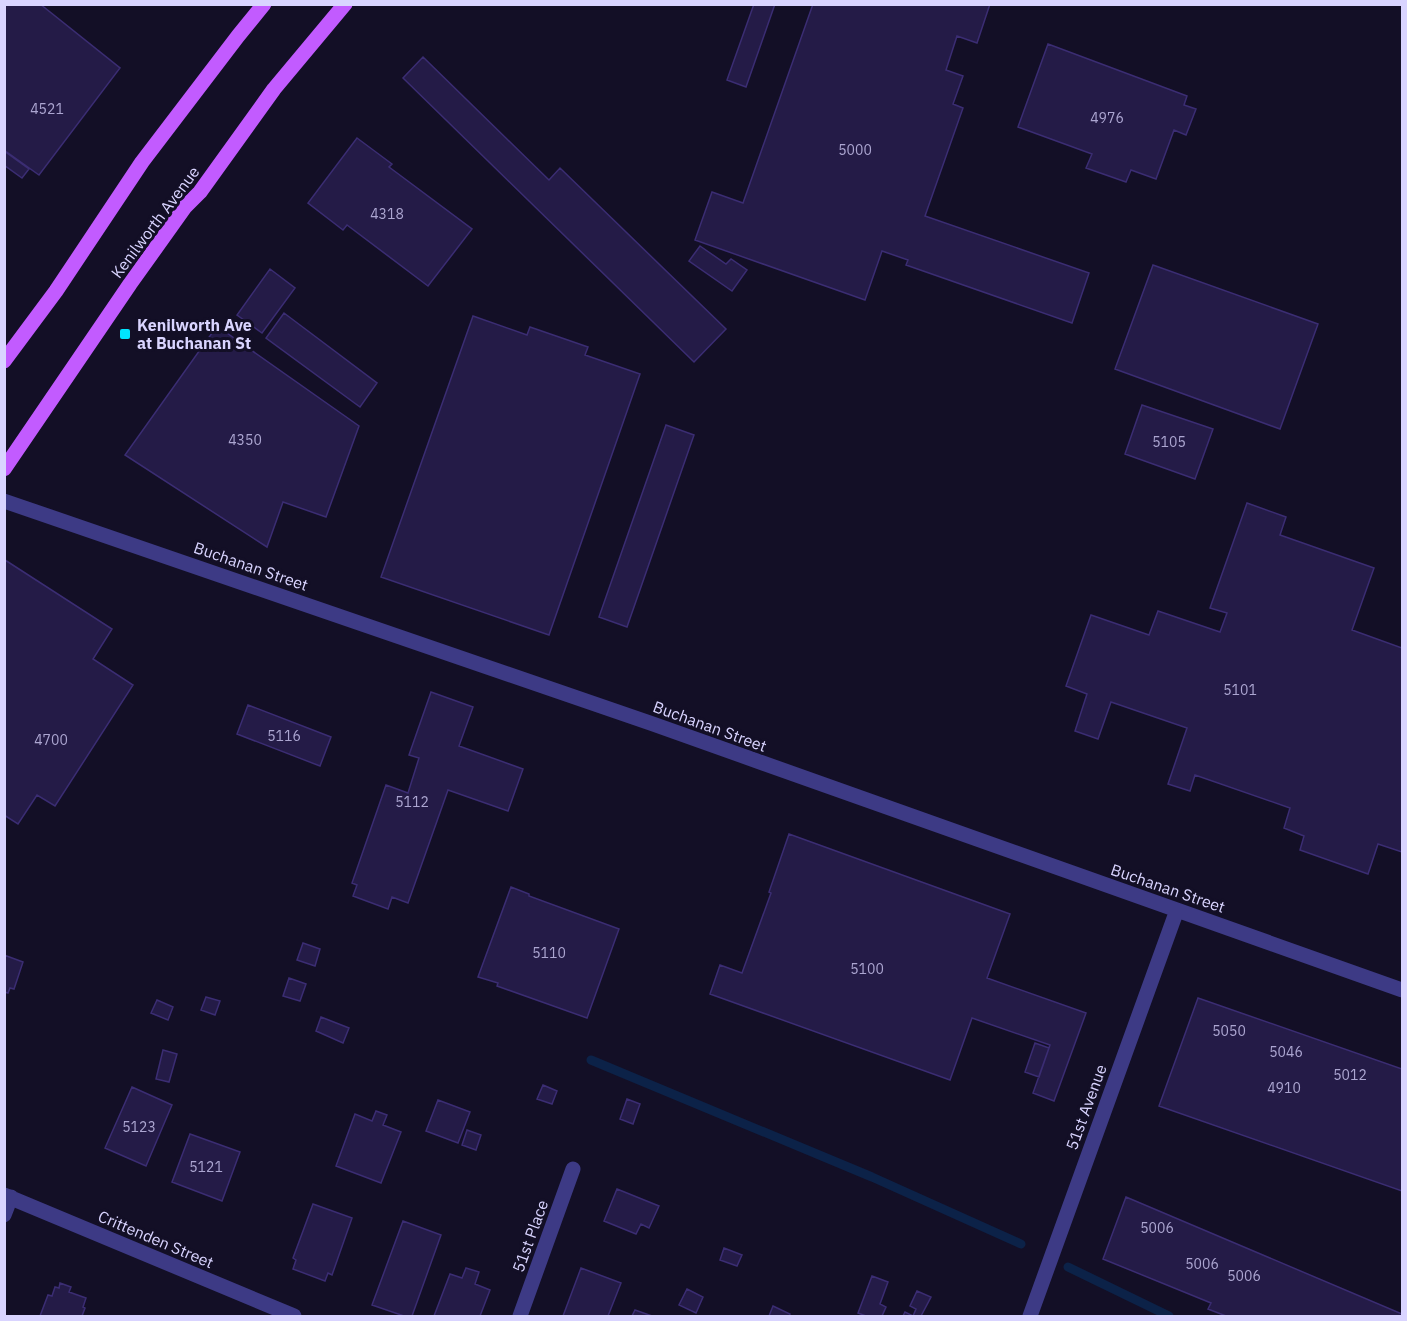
<svg xmlns="http://www.w3.org/2000/svg" width="1407" height="1321" font-family="'IBM Plex Sans',sans-serif">
<rect width="100%" height="100%" fill="#130f26"/>
<g fill="none" stroke-linecap="round" stroke-linejoin="round">
<path stroke="#0c2248" stroke-width="9" d="M 591,1060 L 872,1177 L 1021,1244
M 1068,1267 L 1169,1316"/>
</g>
<path fill="#241b47" stroke="#3b2d73" stroke-width="1.5" d="M 4,4 L 40,4 L 120,68 L 39,175 L 4,150 Z
M 754,4 L 775,4 L 746,87 L 727,80 Z
M 813,4 L 990,4 L 977,43 L 957,36 L 946,70 L 963,76 L 953,104 L 963,108 L 925,216 L 1089,273 L 1072,323 L 906,265 L 908,260 L 882,251 L 865,300 L 695,240 L 712,192 L 743,203 Z
M 1048,44 L 1187,96 L 1184,105 L 1196,109 L 1186,135 L 1174,130 L 1156,179 L 1131,170 L 1126,182 L 1086,168 L 1092,154 L 1018,127 Z
M 423,57 L 549,180 L 560,168 L 726,329 L 694,362 L 403,78 Z
M 357,138 L 392,164 L 389,167 L 472,229 L 428,286 L 347,225 L 343,230 L 308,203 Z
M 4,151 L 29,169 L 22,178 L 4,165 Z
M 700,246 L 726,264 L 731,259 L 747,270 L 732,291 L 689,261 Z
M 1153,265 L 1318,324 L 1280,429 L 1115,369 Z
M 270,269 L 295,288 L 262,333 L 237,315 Z
M 284,313 L 377,383 L 360,407 L 266,338 Z
M 473,316 L 527,335 L 530,327 L 588,347 L 585,355 L 640,374 L 549,635 L 381,577 Z
M 217,326 L 359,426 L 326,517 L 283,502 L 267,547 L 125,455 Z
M 1142,405 L 1213,429 L 1195,479 L 1125,454 Z
M 666,425 L 694,435 L 627,627 L 599,617 Z
M 1247,503 L 1286,517 L 1280,535 L 1374,568 L 1352,630 L 1402,648 L 1402,852 L 1378,844 L 1368,874 L 1300,850 L 1304,836 L 1284,828 L 1290,808 L 1195,775 L 1190,791 L 1168,784 L 1187,728 L 1111,702 L 1098,739 L 1075,731 L 1087,694 L 1066,686 L 1091,615 L 1149,635 L 1158,611 L 1220,632 L 1227,613 L 1210,608 Z
M 5,560 L 112,629 L 93,659 L 133,685 L 55,806 L 37,795 L 18,824 L 4,815 Z
M 431,692 L 473,707 L 459,746 L 523,769 L 508,811 L 448,790 L 408,903 L 392,897 L 388,909 L 353,896 L 357,885 L 352,883 L 386,785 L 408,793 L 419,758 L 409,755 Z
M 248,705 L 331,737 L 320,766 L 237,734 Z
M 789,834 L 1010,914 L 987,978 L 1086,1013 L 1054,1101 L 1033,1093 L 1050,1045 L 972,1018 L 950,1080 L 710,994 L 720,965 L 742,973 L 771,893 L 769,892 Z
M 511,887 L 529,894 L 529,896 L 619,929 L 587,1018 L 497,986 L 498,983 L 478,977 Z
M 303,943 L 320,949 L 315,966 L 297,960 Z
M 4,955 L 23,962 L 14,989 L 10,988 L 8,993 L 4,992 Z
M 289,978 L 306,984 L 300,1001 L 283,996 Z
M 206,997 L 220,1001 L 215,1015 L 201,1010 Z
M 1198,998 L 1402,1069 L 1402,1191 L 1159,1106 Z
M 157,1000 L 173,1007 L 168,1020 L 151,1013 Z
M 321,1017 L 349,1028 L 343,1043 L 316,1031 Z
M 1035,1043 L 1049,1048 L 1039,1077 L 1025,1072 Z
M 163,1050 L 177,1054 L 169,1082 L 156,1079 Z
M 543,1085 L 557,1091 L 552,1104 L 537,1099 Z
M 132,1087 L 172,1105 L 146,1166 L 105,1148 Z
M 627,1099 L 640,1104 L 633,1124 L 620,1119 Z
M 438,1100 L 470,1112 L 458,1143 L 426,1131 Z
M 376,1111 L 387,1115 L 383,1125 L 401,1132 L 381,1183 L 336,1166 L 355,1114 L 372,1121 Z
M 467,1130 L 481,1135 L 476,1150 L 462,1145 Z
M 190,1134 L 240,1152 L 222,1201 L 172,1182 Z
M 617,1189 L 659,1206 L 649,1228 L 641,1224 L 636,1234 L 604,1221 Z
M 1126,1197 L 1402,1314 L 1402,1316 L 1226,1316 L 1208,1309 L 1211,1303 L 1103,1259 Z
M 313,1204 L 352,1218 L 332,1275 L 328,1273 L 325,1281 L 293,1269 L 296,1260 L 293,1258 Z
M 403,1221 L 441,1235 L 412,1316 L 404,1316 L 372,1305 Z
M 724,1248 L 742,1255 L 737,1266 L 720,1260 Z
M 466,1268 L 479,1272 L 475,1284 L 490,1290 L 480,1316 L 434,1316 L 450,1274 L 462,1278 Z
M 581,1268 L 621,1283 L 608,1316 L 563,1316 Z
M 872,1276 L 888,1282 L 880,1304 L 886,1307 L 882,1316 L 866,1316 L 858,1313 Z
M 60,1283 L 71,1287 L 69,1292 L 86,1298 L 83,1307 L 85,1308 L 82,1316 L 40,1316 L 48,1295 L 52,1296 L 55,1287 L 59,1288 Z
M 687,1289 L 703,1297 L 696,1313 L 679,1305 Z
M 917,1291 L 931,1297 L 921,1316 L 903,1316 L 905,1312 L 913,1316 L 916,1309 L 910,1306 Z
M 773,1306 L 790,1314 L 789,1316 L 769,1316 Z
M 635,1310 L 652,1316 L 632,1316 Z"/>
<g fill="none" stroke-linecap="round" stroke-linejoin="round">
<path stroke="#3d3a85" stroke-width="15" d="M 4,501 L 653,724 L 1402,990
M 4,1195 L 294,1316
M 4,1215 L 11,1197
M 520,1316 L 573,1169
M 1030,1316 L 1177,910"/>
<path stroke="#c25bff" stroke-width="15" d="M 4,361 L 56,291 L 142,162 L 238,36 L 264,4
M 4,469 L 130,284 L 185,207 L 200,192 L 274,89 L 345,4"/>
</g>
<rect fill="#00e5ff" stroke="#130f26" stroke-width="2" x="119" y="328" width="12" height="12" rx="3"/>
<g text-anchor="middle" dominant-baseline="central" stroke-width="6" stroke-linejoin="round" paint-order="stroke">
<g font-size="14" fill="#aca6d1">
<text x="47" y="109">4521</text>
<text x="1107" y="118">4976</text>
<text x="855" y="150">5000</text>
<text x="387" y="214">4318</text>
<text x="245" y="440">4350</text>
<text x="1169" y="442">5105</text>
<text x="1240" y="690">5101</text>
<text x="284" y="736">5116</text>
<text x="51" y="740">4700</text>
<text x="412" y="802">5112</text>
<text x="549" y="953">5110</text>
<text x="867" y="969">5100</text>
<text x="1229" y="1031">5050</text>
<text x="1286" y="1052">5046</text>
<text x="1350" y="1075">5012</text>
<text x="1284" y="1088">4910</text>
<text x="139" y="1127">5123</text>
<text x="206" y="1167">5121</text>
<text x="1157" y="1228">5006</text>
<text x="1202" y="1264">5006</text>
<text x="1244" y="1276">5006</text>
</g>
<g font-size="16" fill="#d9d4ff" stroke="#130f26">
<text transform="translate(155 222) rotate(-53)">Kenilworth Avenue</text>
<text transform="translate(251 566) rotate(19)">Buchanan Street</text>
<text transform="translate(710 726) rotate(20)">Buchanan Street</text>
<text transform="translate(1168 888) rotate(19)">Buchanan Street</text>
<text transform="translate(1086 1107) rotate(-70)">51st Avenue</text>
<text transform="translate(530 1236) rotate(-70)">51st Place</text>
<text transform="translate(156 1239) rotate(23)">Crittenden Street</text>
</g>
<g font-size="16" font-weight="bold" fill="#d9d4ff" stroke="#130f26" text-anchor="start">
<text x="137" y="325">Kenilworth Ave<tspan x="137" dy="18">at Buchanan St</tspan></text>
</g>
</g>
<rect width="1407" height="1321" fill="none" stroke="#d9d4ff" stroke-width="12"/>
</svg>
